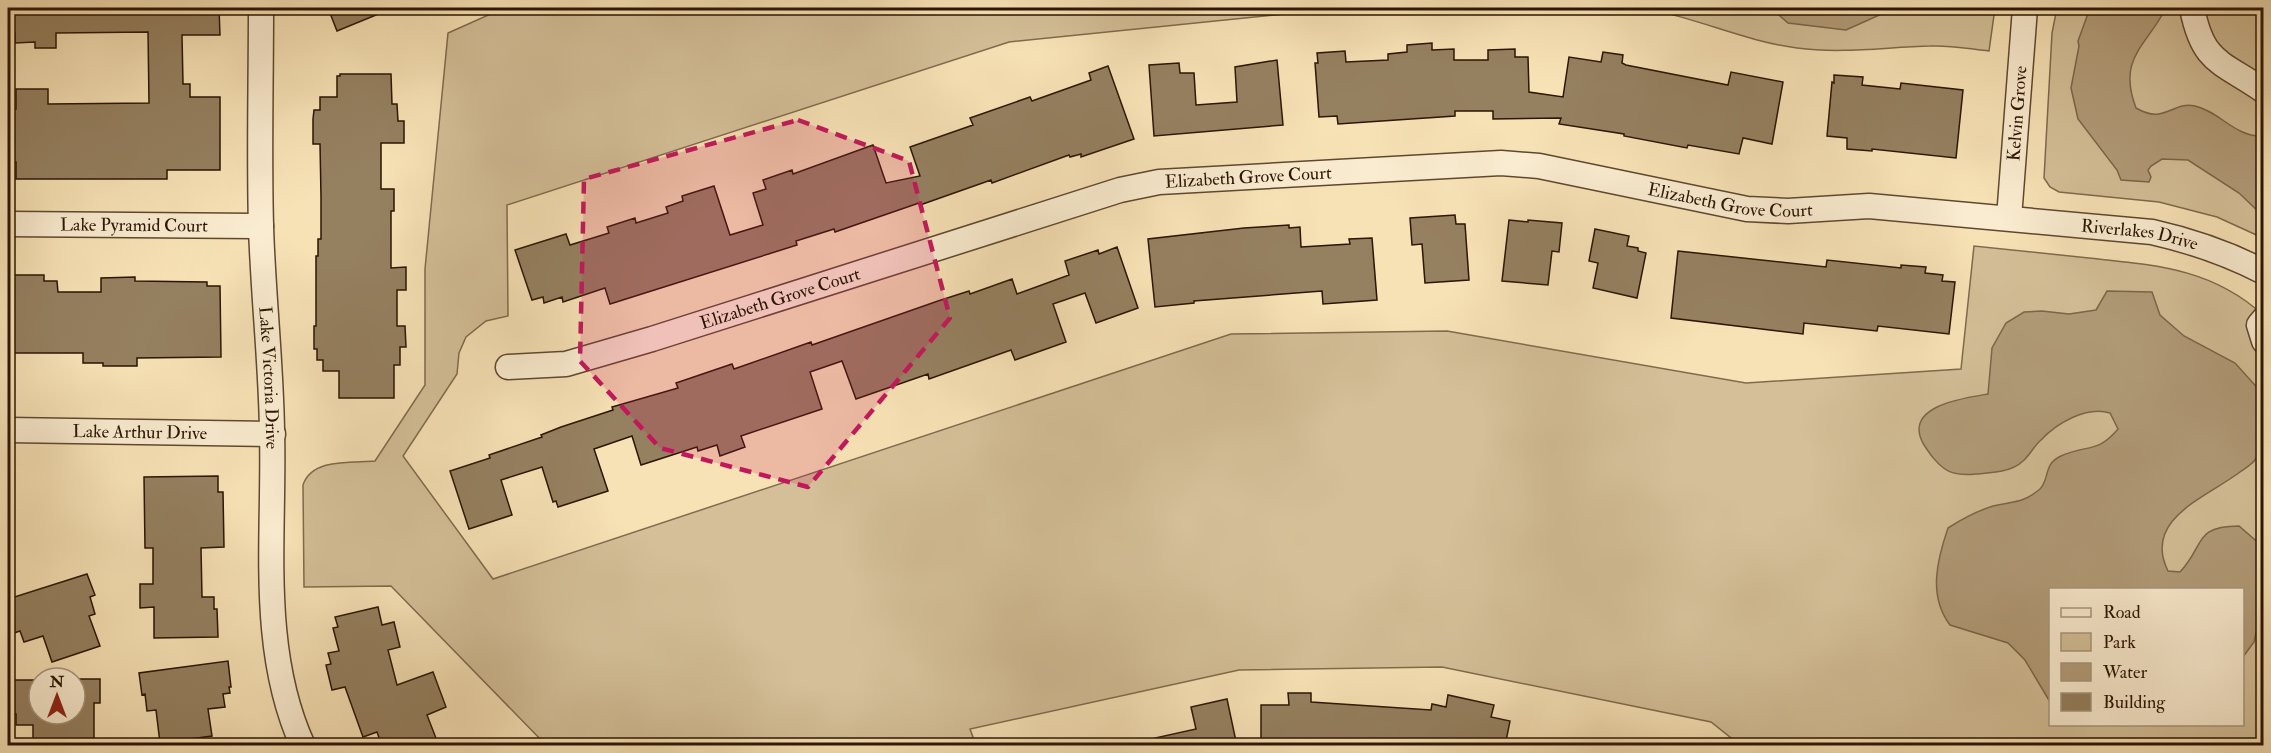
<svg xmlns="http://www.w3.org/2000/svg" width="2271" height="753" font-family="'IM FELL Double Pica',serif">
<rect width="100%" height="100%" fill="#f7e2b6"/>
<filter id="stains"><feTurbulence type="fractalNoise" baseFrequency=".00333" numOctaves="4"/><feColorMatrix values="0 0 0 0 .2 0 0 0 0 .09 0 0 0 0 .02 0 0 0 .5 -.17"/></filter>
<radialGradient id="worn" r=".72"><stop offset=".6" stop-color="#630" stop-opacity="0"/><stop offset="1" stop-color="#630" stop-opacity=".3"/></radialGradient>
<path fill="#d4bf98" stroke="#806a4e" stroke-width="1.5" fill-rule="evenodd" d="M 504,8 L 1343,8 L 1009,42 L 507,205 L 508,316 L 486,321 L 466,337 L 459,353 L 457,374 L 403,456 L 493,579 L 1231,334 L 1447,331 L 1746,383 L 1961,369 L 1974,246 C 2012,250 2050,254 2089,258 C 2154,265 2212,268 2263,315 L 2263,745 L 1740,745 L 1711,722 L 1442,667 L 1239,670 L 970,729 L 976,745 L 546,745 L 391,586 L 304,587 L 303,485 C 312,458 351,463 375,461 L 425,385 L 425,269 L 448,33 ZM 2050,590 L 2242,590 L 2242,724 L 2050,724 Z
M 1638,8 L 1995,8 L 1989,51 C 1970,49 1949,45 1930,46 C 1886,47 1842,54 1797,48 C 1742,41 1692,15 1638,8 Z
M 2057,8 L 2263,8 L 2263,238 L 2217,217 L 2159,202 L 2059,192 L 2050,187 L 2044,178 L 2052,33 Z"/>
<path fill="#b29c79" stroke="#7c664a" stroke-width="1.5" d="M 1771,8 L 1895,8 L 1846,30 L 1788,23 Z
M 2090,8 L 2166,8 C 2146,47 2117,58 2136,108 C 2165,125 2172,101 2195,106 C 2219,111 2236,138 2263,136 L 2263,216 L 2239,193 L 2188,160 L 2162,159 L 2151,166 L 2148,170 L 2151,177 L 2149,182 L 2121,180 L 2117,170 L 2078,119 L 2071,88 L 2079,46 L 2078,41 Z
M 2107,291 L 2152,292 L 2160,315 L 2184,336 L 2235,363 L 2263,394 C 2264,416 2269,443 2254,461 C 2251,465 2244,469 2240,472 C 2207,497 2142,519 2168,571 L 2180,572 C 2205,546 2193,526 2239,526 L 2262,546 L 2264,553 L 2263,602 L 2254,642 L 2243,657 L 2242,590 L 2050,590 L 2050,702 L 2025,660 L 2008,643 L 1950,625 C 1928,596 1937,560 1948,528 C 1962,519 1977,511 1993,506 C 2013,501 2022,504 2040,489 C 2050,479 2043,464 2061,456 C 2087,444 2097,454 2118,429 L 2110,413 C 2086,406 2057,423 2041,440 C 2034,446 2030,455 2023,461 C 2012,472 1991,473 1976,474 C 1967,475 1953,475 1945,469 C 1936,463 1930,454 1924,445 C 1901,406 1964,398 1988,394 L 1992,348 L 2006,323 L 2024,312 L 2042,311 L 2069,314 L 2096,310 Z"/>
<path fill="#958060" stroke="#2b1503" stroke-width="1.5" d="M 8,8 L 219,8 L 220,35 L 182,35 L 183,84 L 190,84 L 190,97 L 220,97 L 220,170 L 167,170 L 167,179 L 16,179 L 16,162 L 8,162 L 8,109 L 16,109 L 16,89 L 48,89 L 48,104 L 149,103 L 148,32 L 56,33 L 56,48 L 35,48 L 35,42 L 15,43 L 15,33 L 8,33 Z
M 328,8 L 393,8 L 337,31 Z
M 1432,43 L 1432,50 L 1454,49 L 1454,60 L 1488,60 L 1488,50 L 1515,49 L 1515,57 L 1528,57 L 1529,92 L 1563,97 L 1569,57 L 1601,62 L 1603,52 L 1623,55 L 1622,63 L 1626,65 L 1728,85 L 1731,72 L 1783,82 L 1772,144 L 1743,138 L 1739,154 L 1688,145 L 1687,148 L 1624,136 L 1624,134 L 1559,124 L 1561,118 L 1493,119 L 1493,111 L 1455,111 L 1455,116 L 1338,124 L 1337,116 L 1319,117 L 1315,63 L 1318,63 L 1317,53 L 1345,51 L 1346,62 L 1388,60 L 1388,54 L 1407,52 L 1407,45 Z
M 1277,60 L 1283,125 L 1154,136 L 1149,65 L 1179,63 L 1180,73 L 1194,73 L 1196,105 L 1237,102 L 1235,67 Z
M 1108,66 L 1134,139 L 1081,157 L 1081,154 L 1070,157 L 1069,155 L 992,183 L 991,180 L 920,205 L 919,203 L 835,232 L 834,229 L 796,241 L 797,245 L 610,304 L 605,288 L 563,302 L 562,297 L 544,303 L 543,297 L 532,300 L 515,250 L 566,234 L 570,245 L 609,233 L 607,227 L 635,218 L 636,223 L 668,213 L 666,207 L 683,201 L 682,196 L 714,186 L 730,235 L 763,225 L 753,193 L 766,189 L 763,180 L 792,170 L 793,174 L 873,145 L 886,183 L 920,176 L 910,147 L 973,125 L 970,118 L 1030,97 L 1032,101 L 1091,80 L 1089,73 Z
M 340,74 L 391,74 L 392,104 L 397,104 L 398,121 L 404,121 L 404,143 L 381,143 L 381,189 L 394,189 L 394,211 L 391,211 L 391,268 L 406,267 L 406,290 L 397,290 L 397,326 L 405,326 L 406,347 L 400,347 L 400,365 L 394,365 L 394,398 L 339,398 L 339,371 L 323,371 L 323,360 L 317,360 L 317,349 L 314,349 L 314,326 L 316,326 L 316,256 L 318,256 L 318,239 L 321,239 L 321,197 L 320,144 L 313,144 L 313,119 L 314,110 L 320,110 L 320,97 L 337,97 L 337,76 L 340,76 Z
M 1834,75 L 1863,77 L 1862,85 L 1900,89 L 1901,83 L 1963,90 L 1956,158 L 1872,149 L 1872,151 L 1847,149 L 1847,138 L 1827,136 L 1832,82 L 1834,83 Z
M 1455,215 L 1456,224 L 1465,224 L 1469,280 L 1425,283 L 1422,244 L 1412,245 L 1410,218 Z
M 1509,220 L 1528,222 L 1528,220 L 1562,223 L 1559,252 L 1552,251 L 1548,285 L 1502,281 Z
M 1289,225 L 1289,228 L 1300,227 L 1301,247 L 1350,244 L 1349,239 L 1372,238 L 1377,300 L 1323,304 L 1322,291 L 1194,301 L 1194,303 L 1155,307 L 1148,239 L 1244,228 Z
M 1595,229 L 1629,236 L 1627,246 L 1638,248 L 1638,251 L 1646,253 L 1637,298 L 1593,288 L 1598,263 L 1589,261 Z
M 1117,247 L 1138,308 L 1096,323 L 1085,293 L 1053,304 L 1066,342 L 1015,360 L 1011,350 L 929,379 L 928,374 L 856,399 L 842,361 L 810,372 L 822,409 L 741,436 L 745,447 L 720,456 L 717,445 L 698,451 L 697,447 L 641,465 L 632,436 L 594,449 L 608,491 L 558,507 L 556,501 L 553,502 L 542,467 L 501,480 L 512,515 L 469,529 L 450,471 L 490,458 L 489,455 L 542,437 L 541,435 L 561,427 L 613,410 L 612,407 L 678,388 L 676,383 L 732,364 L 734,369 L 811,342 L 812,345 L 938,301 L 969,291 L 970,294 L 1012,279 L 1017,294 L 1069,275 L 1065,261 L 1098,250 L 1099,254 Z
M 1678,251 L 1826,267 L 1827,260 L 1901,268 L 1901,265 L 1926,267 L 1925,273 L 1943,275 L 1942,281 L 1955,282 L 1949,334 L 1878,326 L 1877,331 L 1804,323 L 1803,334 L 1671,318 Z
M 8,275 L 44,275 L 44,281 L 57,281 L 58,292 L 101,292 L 101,278 L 135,277 L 135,281 L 207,282 L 207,286 L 220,286 L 221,357 L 137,358 L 137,366 L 103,366 L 103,363 L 83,363 L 83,353 L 8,353 Z
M 218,476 L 218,492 L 223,492 L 224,547 L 201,548 L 202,597 L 214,597 L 214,609 L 217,609 L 218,637 L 154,638 L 154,607 L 140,608 L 140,584 L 153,584 L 153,548 L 145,548 L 144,477 Z
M 87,574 L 95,595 L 90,597 L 95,614 L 89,616 L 100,646 L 52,662 L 43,636 L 24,642 L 20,631 L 14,633 L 8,615 L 8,599 Z
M 378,607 L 382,625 L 394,622 L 400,647 L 388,650 L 397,685 L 433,672 L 446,707 L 427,715 L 439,746 L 382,746 L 377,732 L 363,737 L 345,687 L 332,690 L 326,665 L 331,664 L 328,653 L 339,651 L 333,628 L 338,627 L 335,617 Z
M 228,661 L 231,687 L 229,687 L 230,693 L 223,694 L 225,707 L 208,709 L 212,736 L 160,743 L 156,710 L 147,711 L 145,694 L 142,695 L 139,673 Z
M 75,679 L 100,679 L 100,703 L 94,703 L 94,746 L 33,746 L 33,725 L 16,725 L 16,714 L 11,714 L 10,680 L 39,680 L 39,714 L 75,714 Z
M 1288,693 L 1311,693 L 1311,702 L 1431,710 L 1432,704 L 1446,707 L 1448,695 L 1494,705 L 1491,717 L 1510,721 L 1505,746 L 1261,746 L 1261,705 L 1289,705 Z
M 1227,699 L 1237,746 L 1156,746 L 1155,738 L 1196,729 L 1191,707 Z"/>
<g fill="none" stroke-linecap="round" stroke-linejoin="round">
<g stroke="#5e4830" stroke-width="27">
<g id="minor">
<path id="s1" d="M 261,8 C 261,80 259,153 261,226 C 263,294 271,362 272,431 C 275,534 258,648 303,746"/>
<path d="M 2192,8 C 2203,64 2221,61 2264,91"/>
<path id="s2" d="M 2009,218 L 2025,8"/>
<path id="s3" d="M 8,224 L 261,226"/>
<path d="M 2264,319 L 2259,325 L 2264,341"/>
<path id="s4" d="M 508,367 L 566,364 L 652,339 L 1120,190 L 1159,182 L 1501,163 L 1539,166 L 1747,209 L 1788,211 L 1869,206 L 2152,232 C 2192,241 2227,253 2264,272"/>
<path id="s5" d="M 8,430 L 273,434"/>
</g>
</g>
<use href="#minor" stroke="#faecd0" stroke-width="24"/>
</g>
<path fill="#c2185b" fill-opacity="0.2" stroke="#c2185b" stroke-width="4.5" stroke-dasharray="12 8" stroke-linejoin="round" d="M 798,120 L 909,161 L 950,318 L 808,487 L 660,448 L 580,361 L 584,179 Z"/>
<g text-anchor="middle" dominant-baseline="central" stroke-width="4.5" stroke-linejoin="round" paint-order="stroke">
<g font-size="18" fill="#2b1503" stroke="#faecd0">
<text stroke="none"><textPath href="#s2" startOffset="105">Kelvin Grove</textPath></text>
<text stroke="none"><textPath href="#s4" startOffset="768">Elizabeth Grove Court</textPath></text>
<text stroke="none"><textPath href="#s4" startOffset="1254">Elizabeth Grove Court</textPath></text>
<text stroke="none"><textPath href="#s3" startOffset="126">Lake Pyramid Court</textPath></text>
<text stroke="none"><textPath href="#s4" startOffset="1666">Riverlakes Drive</textPath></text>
<text stroke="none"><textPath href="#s4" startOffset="282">Elizabeth Grove Court</textPath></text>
<text stroke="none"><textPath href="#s1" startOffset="370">Lake Victoria Drive</textPath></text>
<text stroke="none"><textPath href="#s5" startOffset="132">Lake Arthur Drive</textPath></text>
</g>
</g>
<rect width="2271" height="753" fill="none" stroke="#f7e2b6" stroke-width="30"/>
<rect x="9" y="9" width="2253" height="735" fill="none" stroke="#2b1503" stroke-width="3"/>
<rect x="15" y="15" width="2241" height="723" fill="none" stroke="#2b1503" stroke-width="1.5"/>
<rect x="2049" y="588" width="195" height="138" fill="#faecd0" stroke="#a7967e" stroke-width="1.5"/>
<rect x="2061" y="608" width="30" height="9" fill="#faecd0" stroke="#a7967e" stroke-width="1.5"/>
<text x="2103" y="618" font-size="18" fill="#2b1503">Road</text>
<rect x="2061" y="633" width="30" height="18" fill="#d4bf98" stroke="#a7967e" stroke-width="1.5"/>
<text x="2103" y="648" font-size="18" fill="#2b1503">Park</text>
<rect x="2061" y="663" width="30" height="18" fill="#b29c79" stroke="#a7967e" stroke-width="1.5"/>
<text x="2103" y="678" font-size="18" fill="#2b1503">Water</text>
<rect x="2061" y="693" width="30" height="18" fill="#958060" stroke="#a7967e" stroke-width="1.5"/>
<text x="2103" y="708" font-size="18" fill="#2b1503">Building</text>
<g transform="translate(57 696)"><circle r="28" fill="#faecd0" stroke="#a7967e" stroke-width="1.5"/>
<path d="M0-4.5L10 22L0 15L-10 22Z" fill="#8f2418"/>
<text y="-9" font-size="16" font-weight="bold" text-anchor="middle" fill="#2b1503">N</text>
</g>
<rect width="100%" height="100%" filter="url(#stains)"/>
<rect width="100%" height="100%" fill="url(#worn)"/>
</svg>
